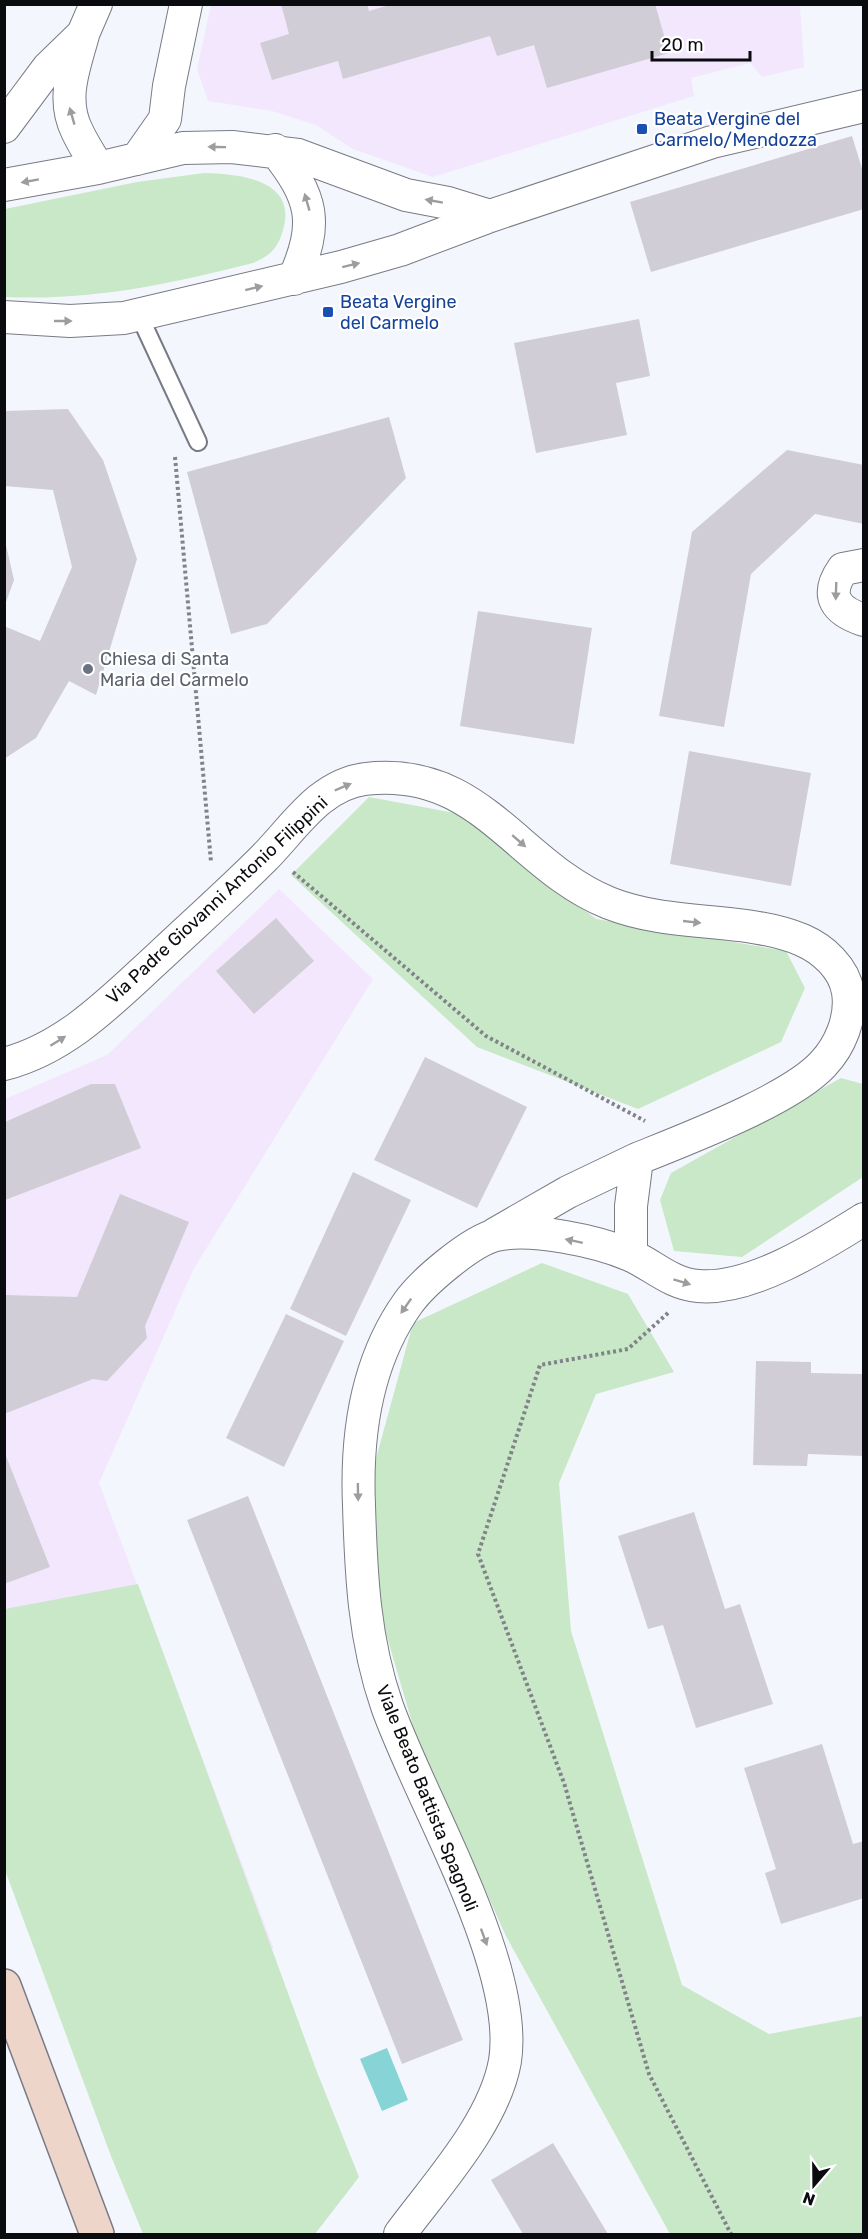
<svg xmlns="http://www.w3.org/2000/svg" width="868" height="2239" font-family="Rubik,sans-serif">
<rect width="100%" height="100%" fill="#f4f6fe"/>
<path fill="#f2e7fc" d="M 211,5 L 800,5 L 804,67 L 762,77 L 750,63 L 691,78 L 694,96 L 433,177 L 353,149 L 316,125 L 272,111 L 208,101 L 197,69 Z
M 279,889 L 373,979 L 193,1270 L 99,1483 L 274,1949 L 5,1870 L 5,1099 L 107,1055 Z"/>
<path fill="#c8e8c7" d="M 204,173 C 239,174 298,179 283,230 C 278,248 270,256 253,263 C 169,284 92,301 5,297 L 5,209 L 137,182 Z
M 369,797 L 460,814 L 596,919 L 786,951 L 805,988 L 781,1042 L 638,1109 L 477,1047 L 291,875 Z
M 841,1078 L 863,1084 L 863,1177 L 742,1257 L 674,1251 L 660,1200 L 671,1173 Z
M 542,1263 L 628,1294 L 674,1372 L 596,1394 L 559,1483 L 571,1631 L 682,1985 L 769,2034 L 863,2016 L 863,2234 L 670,2234 L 506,1936 L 416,1736 L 380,1613 L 374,1466 L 413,1323 Z
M 138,1584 L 317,2072 L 359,2177 L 315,2234 L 143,2234 L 111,2156 L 5,1870 L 5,1609 Z"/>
<path fill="#87d4d6" d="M 387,2048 L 408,2100 L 382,2111 L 360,2059 Z"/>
<path fill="#d0cdd6" d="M 281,4 L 367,4 L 369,11 L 393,4 L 655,4 L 669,53 L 547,88 L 534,45 L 497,56 L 490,36 L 343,79 L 338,61 L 272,80 L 260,43 L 289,34 Z
M 852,136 L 864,175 L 864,209 L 651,272 L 630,202 Z
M 639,319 L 650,376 L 616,383 L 627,435 L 536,453 L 514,343 Z
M 68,409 L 103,460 L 137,559 L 96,695 L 69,681 L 36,738 L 4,759 L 4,626 L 40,641 L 72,567 L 53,490 L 4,486 L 4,411 Z
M 389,417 L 406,478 L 267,624 L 231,634 L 187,472 Z
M 787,450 L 864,465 L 864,524 L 815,514 L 751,574 L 724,727 L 659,716 L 692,532 Z
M 4,536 L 14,580 L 5,605 L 4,605 Z
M 478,611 L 592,628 L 574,744 L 460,726 Z
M 689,751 L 811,773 L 791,886 L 670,864 Z
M 276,918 L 314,961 L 254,1014 L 216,971 Z
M 425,1057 L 527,1107 L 477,1208 L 374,1160 Z
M 91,1084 L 115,1084 L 141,1148 L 5,1200 L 5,1122 Z
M 353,1172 L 411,1200 L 346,1336 L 290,1309 Z
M 120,1194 L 189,1222 L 145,1326 L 147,1338 L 107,1381 L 93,1379 L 4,1414 L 4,1295 L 77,1297 Z
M 286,1314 L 344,1341 L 284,1467 L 226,1438 Z
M 756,1361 L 811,1362 L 811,1373 L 864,1374 L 864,1456 L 808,1454 L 807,1466 L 753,1465 Z
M 4,1451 L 50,1567 L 4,1584 Z
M 248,1496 L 463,2040 L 402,2064 L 187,1520 Z
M 694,1512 L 725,1609 L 740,1604 L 773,1704 L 696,1728 L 663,1625 L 648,1629 L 618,1536 Z
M 822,1744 L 853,1844 L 864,1841 L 864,1898 L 781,1924 L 765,1873 L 776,1869 L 744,1768 Z
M 553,2143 L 608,2234 L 523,2234 L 491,2180 Z"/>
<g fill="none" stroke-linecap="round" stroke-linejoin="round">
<g stroke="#797b84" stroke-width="20">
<path id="lane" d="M 139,315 L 198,442"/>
</g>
<g stroke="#797b84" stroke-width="34">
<path id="street" d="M 83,35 C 74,68 61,99 77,131 C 83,144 91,156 98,168
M 4,127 L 48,68 L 83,34 L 96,4
M 275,150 C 313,198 319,222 294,279
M 137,159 L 165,119 L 169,86 L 186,4
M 4,185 L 98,168 L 183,148 L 232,147 L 298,155 L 406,195 L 448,203 L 490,216
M 4,317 L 70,321 L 124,318 L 341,267 L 400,250 L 490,216 L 712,142 L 864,106
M 864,565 L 843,569 C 824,596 836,611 864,620
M 4,1064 C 67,1048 113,999 159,957 C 194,924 230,892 264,858 C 294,828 319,785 365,779 C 480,765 517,866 609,903 C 672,928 745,916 802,940 C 823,949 844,968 848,992 C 852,1018 840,1046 823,1064 C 790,1100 684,1140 637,1159 L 631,1206 L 631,1255
M 495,1234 L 568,1192 L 637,1159
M 400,2234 C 436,2185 494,2123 505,2061 C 520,1965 420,1800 387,1706 C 364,1640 361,1574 359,1505 C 356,1435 366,1362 408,1303 C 423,1282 471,1241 496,1235 C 531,1227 597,1241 630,1255 C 653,1265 671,1284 698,1286 C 750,1291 821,1246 864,1219"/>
</g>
<g stroke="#797b84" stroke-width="36">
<path id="secondary" d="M 4,1986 L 97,2234"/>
</g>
<path stroke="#818389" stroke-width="4" stroke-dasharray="3 3" stroke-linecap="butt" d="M 175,457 L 211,862
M 293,872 L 486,1036 L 645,1121
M 668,1313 L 628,1349 L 540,1365 L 478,1554 L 564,1783 L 649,2074 L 731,2234"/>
<use href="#lane" stroke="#fff" stroke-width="16"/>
<use href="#street" stroke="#fff" stroke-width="32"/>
<use href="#secondary" stroke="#eed5ca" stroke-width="33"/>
</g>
<defs><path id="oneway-solid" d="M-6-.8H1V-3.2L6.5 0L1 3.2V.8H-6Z" transform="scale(1.5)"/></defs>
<g fill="#9d9d9f">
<use href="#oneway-solid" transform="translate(72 116) rotate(-106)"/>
<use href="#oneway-solid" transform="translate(217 147) rotate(-179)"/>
<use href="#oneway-solid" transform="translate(30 181) rotate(170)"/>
<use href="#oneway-solid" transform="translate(434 201) rotate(-170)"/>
<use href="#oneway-solid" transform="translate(307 202) rotate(-106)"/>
<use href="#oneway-solid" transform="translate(351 265) rotate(-14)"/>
<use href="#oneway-solid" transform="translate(254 288) rotate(-14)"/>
<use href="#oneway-solid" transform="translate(63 321)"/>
<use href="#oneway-solid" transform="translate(836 591) rotate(92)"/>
<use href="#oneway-solid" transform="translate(343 787) rotate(-23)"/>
<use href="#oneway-solid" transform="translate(519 841) rotate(41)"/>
<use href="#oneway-solid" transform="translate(692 922) rotate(6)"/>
<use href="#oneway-solid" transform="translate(58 1041) rotate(-32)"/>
<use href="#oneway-solid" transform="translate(574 1241) rotate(-168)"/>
<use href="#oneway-solid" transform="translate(682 1282) rotate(17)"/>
<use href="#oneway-solid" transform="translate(406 1306) rotate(125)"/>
<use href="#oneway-solid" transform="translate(358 1492) rotate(89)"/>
<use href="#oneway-solid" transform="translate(484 1937) rotate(70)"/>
</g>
<g fill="#1a4fb4" stroke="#fff" stroke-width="2">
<rect x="636" y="123" width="12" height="12" rx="3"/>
<rect x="322" y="306" width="12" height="12" rx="3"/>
</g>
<circle fill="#6b7280" stroke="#fff" stroke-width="2" cx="88" cy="669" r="6"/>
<g text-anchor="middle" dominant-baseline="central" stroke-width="4.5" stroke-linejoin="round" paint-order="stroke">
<g font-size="18" fill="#164399" stroke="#fff" text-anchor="start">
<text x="654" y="119">Beata Vergine del<tspan x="654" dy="21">Carmelo/Mendozza</tspan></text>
<text x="340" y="302">Beata Vergine<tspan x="340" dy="21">del Carmelo</tspan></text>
</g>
<g font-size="18" fill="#5b616d" stroke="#fff" text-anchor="start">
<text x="100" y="659">Chiesa di Santa<tspan x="100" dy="21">Maria del Carmelo</tspan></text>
</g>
<g font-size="18" fill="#0a0b0e" stroke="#fff">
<text transform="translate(217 900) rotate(-43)">Via Padre Giovanni Antonio Filippini</text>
<text transform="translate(427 1798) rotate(68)">Viale Beato Battista Spagnoli</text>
</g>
</g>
<rect width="868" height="2239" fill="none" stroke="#0a0b0e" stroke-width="12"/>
<g transform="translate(814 2185) rotate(200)" stroke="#ffffff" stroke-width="4.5" paint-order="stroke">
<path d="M0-4.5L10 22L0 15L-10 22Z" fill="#0a0b0e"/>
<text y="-9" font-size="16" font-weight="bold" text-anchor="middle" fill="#0a0b0e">N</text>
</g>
<path d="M652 51v9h98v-9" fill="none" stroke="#0a0b0e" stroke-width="3"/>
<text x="661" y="51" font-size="18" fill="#0a0b0e" stroke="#ffffff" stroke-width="4.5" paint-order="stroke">20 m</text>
</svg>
